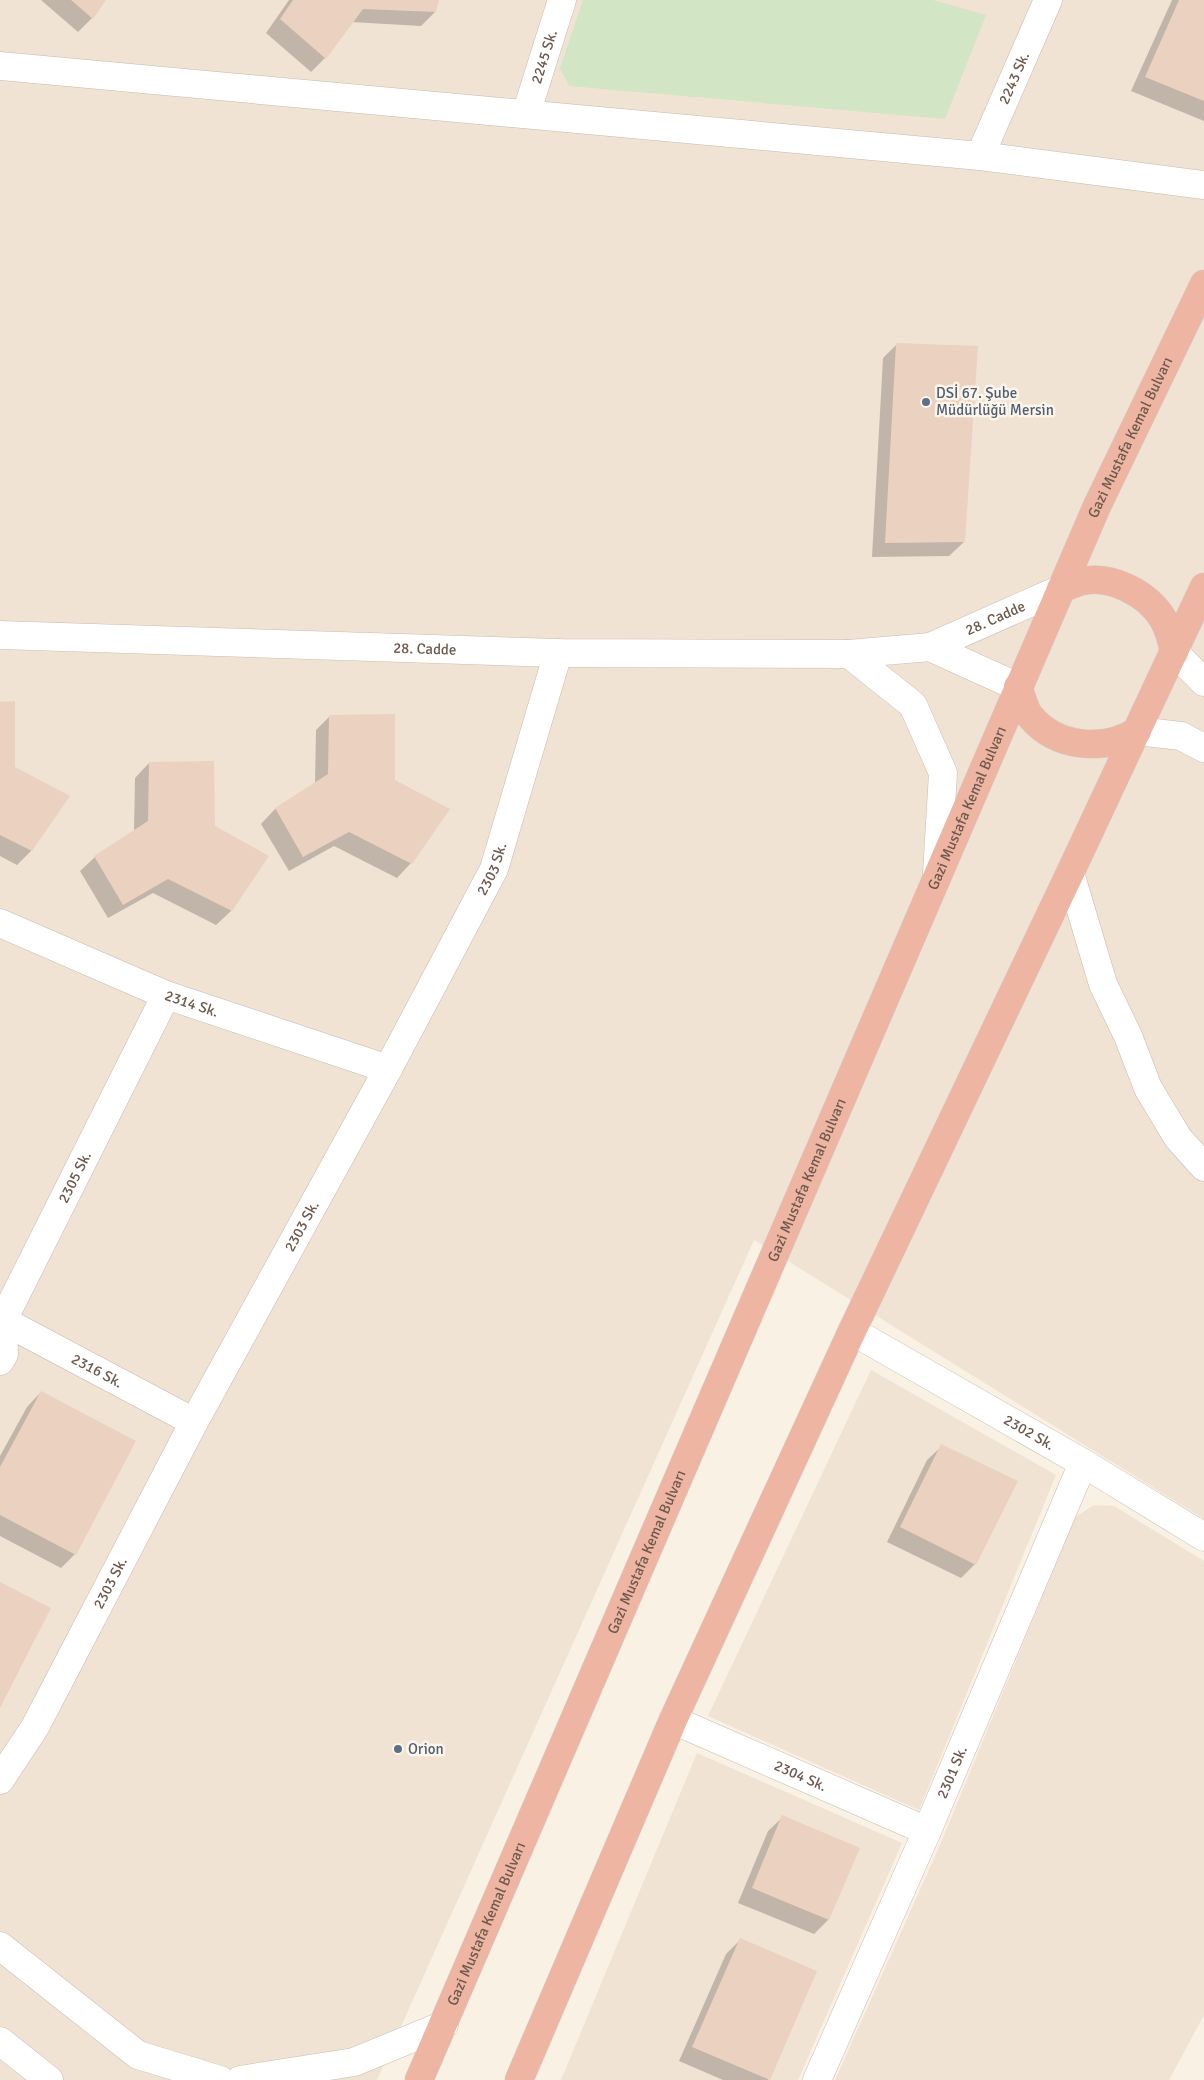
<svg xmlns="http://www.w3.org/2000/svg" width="1204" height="2080" font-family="Signika,sans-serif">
<rect width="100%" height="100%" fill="#f9f1e4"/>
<path fill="#f0e3d3" d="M 0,0 L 1204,0 L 1204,1519 L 754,1240 L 377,2080 L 0,2080 Z
M 871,1370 L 1056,1475 L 919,1810 L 708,1716 Z
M 1094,1505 L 1114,1506 L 1204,1561 L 1204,2015 L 1169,2080 L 835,2080 L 940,1845 L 1075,1517 Z
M 697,1753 L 902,1843 L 798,2080 L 561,2080 Z"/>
<path fill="#d2e5c4" d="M 583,0 L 933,0 L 986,15 L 945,119 L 569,86 L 560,68 Z"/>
<path fill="#0003" d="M 41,0 L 105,0 L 92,18 L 78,32 Z
M 289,0 L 438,0 L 435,12 L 421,26 L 351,22 L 325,58 L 311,72 L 266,33 Z
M 1172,0 L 1204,0 L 1204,121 L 1131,91 Z
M 897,344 L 964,542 L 949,556 L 872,557 L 883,358 Z
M 0,703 L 14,768 L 68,796 L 31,851 L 17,865 L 0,856 Z
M 330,716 L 394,781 L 411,863 L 397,878 L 334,846 L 289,871 L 261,824 L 275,809 L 315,784 L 316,730 Z
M 149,763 L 213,827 L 267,856 L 231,911 L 216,925 L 153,893 L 108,918 L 80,871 L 95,857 L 134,831 L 135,778 Z
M 41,1392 L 75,1554 L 61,1568 L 0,1536 L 0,1456 L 27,1407 Z
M 942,1446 L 975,1564 L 961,1578 L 887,1542 L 927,1460 Z
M 783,1817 L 858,1849 L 828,1920 L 814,1934 L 738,1903 L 768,1831 Z
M 740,1940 L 815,1972 L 768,2080 L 723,2080 L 679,2061 L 726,1954 Z"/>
<path fill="#ebd1bf" d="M 71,0 L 106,0 L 93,19 Z
M 293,0 L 439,0 L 436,12 L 363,9 L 326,59 L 280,19 Z
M 1179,0 L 1204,0 L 1204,101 L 1145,77 Z
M 896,343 L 978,346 L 965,542 L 885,543 Z
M 15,701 L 15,767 L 70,796 L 32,851 L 0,835 L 0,702 Z
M 395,714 L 395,780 L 450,809 L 412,864 L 349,832 L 303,857 L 275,808 L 328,774 L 329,715 Z
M 214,761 L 215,826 L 269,856 L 232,911 L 168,879 L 123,905 L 94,856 L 148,821 L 149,762 Z
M 41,1391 L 136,1441 L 76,1555 L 0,1515 L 0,1467 Z
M 941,1444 L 1018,1481 L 976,1565 L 900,1527 Z
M 0,1582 L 51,1608 L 0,1708 Z
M 782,1815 L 860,1848 L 829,1920 L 752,1888 Z
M 740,1938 L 817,1971 L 770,2080 L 692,2047 Z"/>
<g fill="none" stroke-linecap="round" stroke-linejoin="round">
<g stroke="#c8b9ac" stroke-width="29">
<g id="street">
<path d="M 0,66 L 980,156 L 1204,185"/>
<path id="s1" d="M 526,114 L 562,0"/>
<path id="s2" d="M 980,156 L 1048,0"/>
<path d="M 1174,652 L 1204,682"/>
<path d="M 1137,731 L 1181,736 L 1204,748"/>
<path d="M 1070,873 L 1103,984 L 1128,1036 L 1148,1088 L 1178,1138 L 1204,1167"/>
<path id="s3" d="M 0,923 L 166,995 L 388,1069"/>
<path id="s4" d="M 0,1319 L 194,1422"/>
<path id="s5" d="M 852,1331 L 1083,1463 L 1204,1537"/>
<path id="s6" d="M 0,1361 L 4,1354 L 3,1320 L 166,995"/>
<path id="s7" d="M 673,1720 L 927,1831"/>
<path id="s8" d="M 0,1780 L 35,1727 L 194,1422 L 388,1069 L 494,869 L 558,653"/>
<path id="s9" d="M 817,2080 L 927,1831 L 1083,1463"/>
</g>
</g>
<g stroke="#cebbad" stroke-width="29">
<g id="secondary">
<path id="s10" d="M 0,635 L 558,653 L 849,654 L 930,647 L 1061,589"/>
<path d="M 930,647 L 1018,687"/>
<path d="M 849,654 L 913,705 L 943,773 L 937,873"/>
<path d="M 0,1946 L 138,2055 L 220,2080"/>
<path d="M 0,2041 L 49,2080"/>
<path d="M 240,2080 L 354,2062 L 444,2025"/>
</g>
</g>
<g stroke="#d6d1cd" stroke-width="29">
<g id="highway">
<path d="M 1061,589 C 1068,586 1075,583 1083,581 C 1112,575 1148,594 1163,619 C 1169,630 1172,641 1174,652"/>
<path d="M 1018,687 C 1022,696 1024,709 1030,716 C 1056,748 1104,752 1137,731"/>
<path id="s11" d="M 419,2080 L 1097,506 L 1204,284"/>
<path d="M 519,2080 L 673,1720 L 852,1331 L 1070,873 L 1204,587"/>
</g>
</g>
<use href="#street" stroke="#fff" stroke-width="28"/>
<use href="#secondary" stroke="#fff" stroke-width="28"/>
<use href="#highway" stroke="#edb5a2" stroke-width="28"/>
</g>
<g fill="#5c6f8a" stroke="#fdf5ea" stroke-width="2">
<circle cx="926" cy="402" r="5"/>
<circle cx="398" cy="1749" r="5"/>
</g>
<g text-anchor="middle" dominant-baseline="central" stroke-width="5" stroke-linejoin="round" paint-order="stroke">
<g font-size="15" fill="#6e594d" stroke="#fdf5ea">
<text stroke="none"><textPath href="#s1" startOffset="60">2245 Sk.</textPath></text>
<text stroke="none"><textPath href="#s2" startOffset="85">2243 Sk.</textPath></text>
<text stroke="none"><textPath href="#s11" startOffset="1790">Gazi Mustafa Kemal Bulvarı</textPath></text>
<text stroke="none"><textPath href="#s10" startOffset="1002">28. Cadde</textPath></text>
<text stroke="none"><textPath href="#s10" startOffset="425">28. Cadde</textPath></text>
<text stroke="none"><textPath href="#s11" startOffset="1385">Gazi Mustafa Kemal Bulvarı</textPath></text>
<text stroke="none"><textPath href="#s8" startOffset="1036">2303 Sk.</textPath></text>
<text stroke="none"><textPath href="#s3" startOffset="208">2314 Sk.</textPath></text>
<text stroke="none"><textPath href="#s6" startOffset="202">2305 Sk.</textPath></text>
<text stroke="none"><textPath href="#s11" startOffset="980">Gazi Mustafa Kemal Bulvarı</textPath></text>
<text stroke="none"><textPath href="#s8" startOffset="631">2303 Sk.</textPath></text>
<text stroke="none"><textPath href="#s4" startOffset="110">2316 Sk.</textPath></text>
<text stroke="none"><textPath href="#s5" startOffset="204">2302 Sk.</textPath></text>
<text stroke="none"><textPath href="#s11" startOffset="575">Gazi Mustafa Kemal Bulvarı</textPath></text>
<text stroke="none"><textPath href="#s8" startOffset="226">2303 Sk.</textPath></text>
<text stroke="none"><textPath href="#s9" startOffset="336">2301 Sk.</textPath></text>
<text stroke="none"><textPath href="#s7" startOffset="139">2304 Sk.</textPath></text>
<text stroke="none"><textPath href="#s11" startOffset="170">Gazi Mustafa Kemal Bulvarı</textPath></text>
</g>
<g font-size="15" fill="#4e5e75" stroke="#fdf5ea" text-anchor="start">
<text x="936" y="393">DSİ 67. Şube<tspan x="936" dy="17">Müdürlüğü Mersin</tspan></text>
<text x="408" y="1749">Orion</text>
</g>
</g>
</svg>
